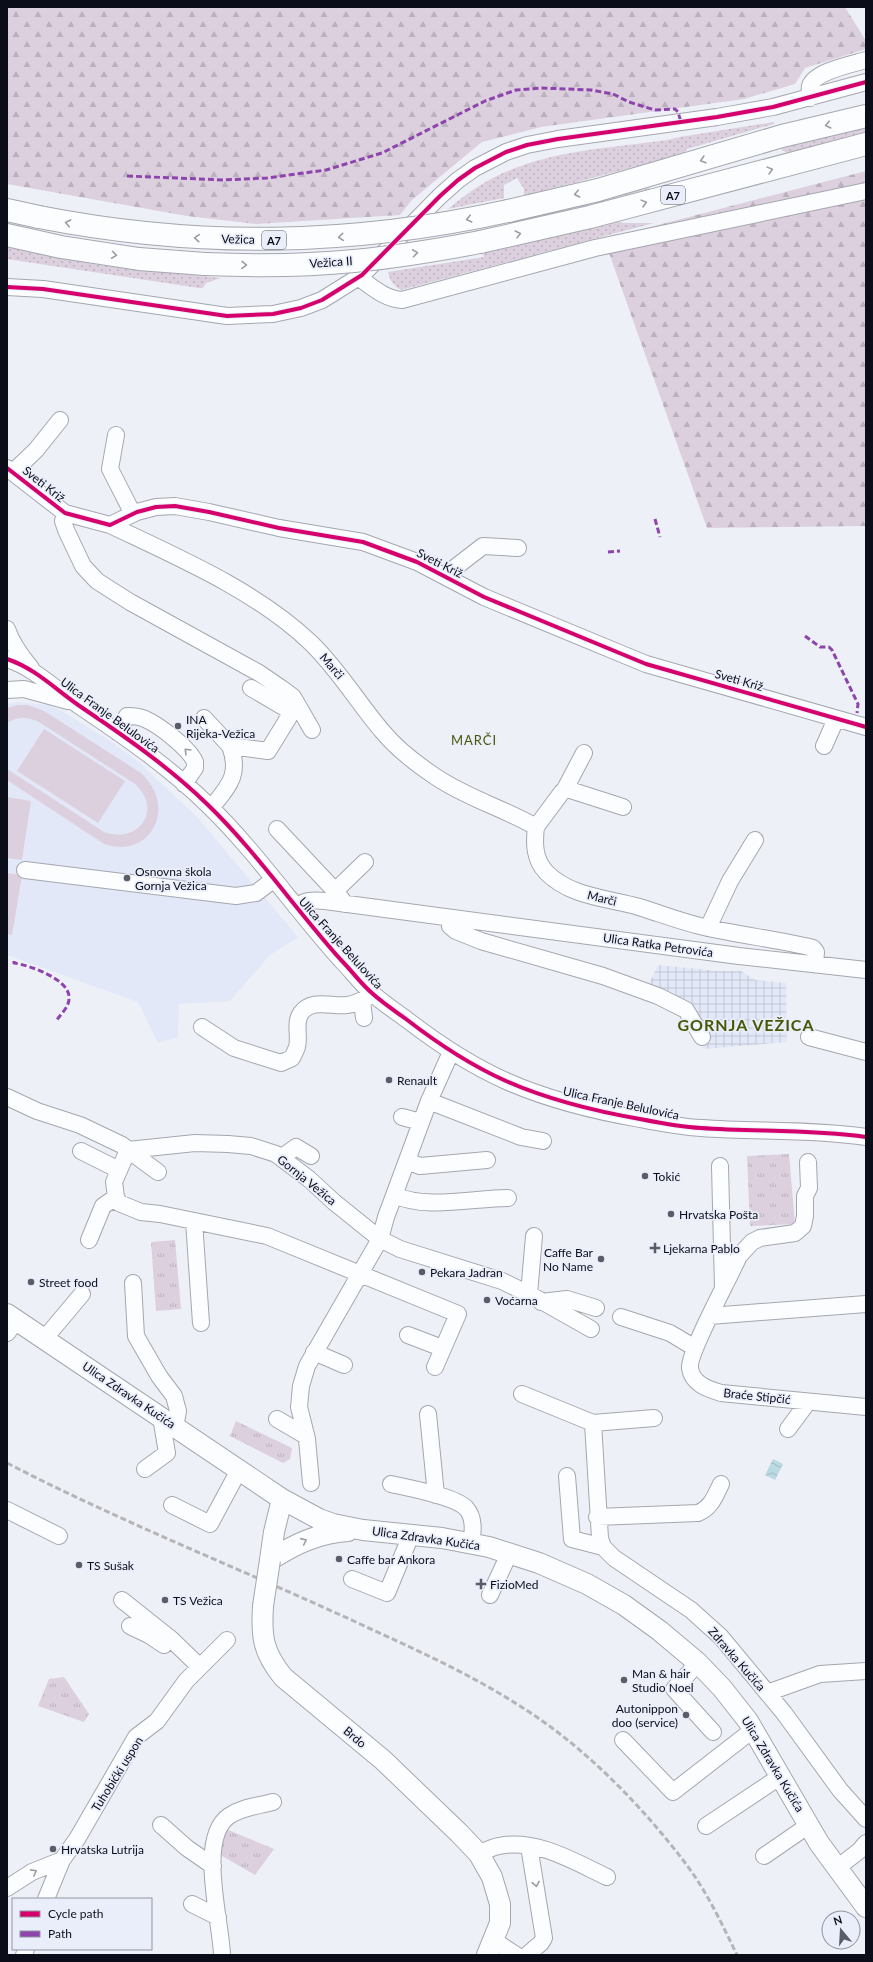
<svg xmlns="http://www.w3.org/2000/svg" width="873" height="1962" font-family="Lato,sans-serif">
<defs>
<pattern id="industrial-grid" width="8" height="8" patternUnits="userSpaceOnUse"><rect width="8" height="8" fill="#e3e8f8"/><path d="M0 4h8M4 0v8" fill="none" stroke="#c1c6d4"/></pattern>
<pattern id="grass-dots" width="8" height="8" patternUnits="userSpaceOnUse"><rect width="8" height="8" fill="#dcd0de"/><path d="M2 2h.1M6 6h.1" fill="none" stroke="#bbb1be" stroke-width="1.8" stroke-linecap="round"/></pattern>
<pattern id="forest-firs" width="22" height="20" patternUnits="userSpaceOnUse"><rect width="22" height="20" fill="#dcd0de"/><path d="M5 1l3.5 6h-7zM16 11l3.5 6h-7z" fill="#bbb1be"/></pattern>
<pattern id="park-tufts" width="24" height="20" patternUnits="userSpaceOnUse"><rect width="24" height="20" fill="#dcd0de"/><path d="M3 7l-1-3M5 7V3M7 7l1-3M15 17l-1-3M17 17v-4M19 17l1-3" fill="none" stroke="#bbb1be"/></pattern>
<pattern id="water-waves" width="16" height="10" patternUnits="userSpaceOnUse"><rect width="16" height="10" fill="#bbdae3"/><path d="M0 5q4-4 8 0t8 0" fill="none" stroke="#9fbac2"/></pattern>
</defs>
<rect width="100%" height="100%" fill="#eef0f7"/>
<path fill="#e3e8f8" d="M 19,702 L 48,705 L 61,710 L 113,743 L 139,762 L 198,818 L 298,937 L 270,955 L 230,1001 L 179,1004 L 178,1037 L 158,1043 L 138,1002 L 7,955 L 7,704 Z"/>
<path fill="url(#industrial-grid)" d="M 658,965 L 718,971 L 741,971 L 755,980 L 786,983 L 787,1042 L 704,1049 L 679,1016 L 685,1002 L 648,986 Z"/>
<path fill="url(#grass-dots)" d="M 774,122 L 774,124 L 687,149 L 683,154 L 524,196 L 524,189 L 517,178 L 504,185 L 504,198 L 448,209 C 463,197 478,185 495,177 C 548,150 610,148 668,140 L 680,137 Z
M 866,126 L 866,133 L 787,153 L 782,150 L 783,148 Z
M 649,186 L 650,190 L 512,225 L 511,221 Z
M 617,221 L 623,223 L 654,223 L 401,290 C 393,285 390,281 388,272 L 484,257 L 482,251 Z
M 7,247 L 99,265 L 221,278 L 206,283 L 203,288 L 199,288 L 7,259 Z"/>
<path fill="url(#forest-firs)" d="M 7,7 L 845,7 L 866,41 L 866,49 L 805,68 L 795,84 L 744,99 L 541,127 L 482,142 L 412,200 L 400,215 L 256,224 L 187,216 L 7,184 Z
M 866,171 L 866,526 L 707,528 L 604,239 Z"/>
<path fill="url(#park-tufts)" d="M 789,1154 L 795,1224 L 750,1226 L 747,1156 Z
M 175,1240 L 181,1309 L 156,1311 L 151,1242 Z
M 236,1421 L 292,1448 L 290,1459 L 283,1463 L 230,1436 Z
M 64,1677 L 89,1714 L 84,1722 L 38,1706 L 49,1679 Z
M 226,1829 L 274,1849 L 255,1875 L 217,1853 Z"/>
<path fill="#dcd0de" d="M 18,705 L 28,705 L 44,711 L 141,773 C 179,808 149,860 104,844 L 7,780 L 7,769 L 104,832 C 139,845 163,809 135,784 L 39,722 C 28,717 18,716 7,723 L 7,708 Z
M 44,729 L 125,781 L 98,823 L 17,771 Z
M 7,797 L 31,801 L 22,860 L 7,858 Z
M 7,873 L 22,875 L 12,935 L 7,934 Z"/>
<path fill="url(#water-waves)" d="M 773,1459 L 783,1464 L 775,1480 L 765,1475 Z"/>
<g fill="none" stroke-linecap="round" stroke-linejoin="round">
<g stroke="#a5a7b0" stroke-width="18">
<path id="minor" d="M 810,98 C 810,95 809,89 810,86 C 815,71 853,64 866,60
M 358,277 C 372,287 385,299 402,300 L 595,248 L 866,191
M 7,287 L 43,289 L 227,316 L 273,314 L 301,308 L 322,300 L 362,275 L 440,196 L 458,180 L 475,168 L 506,152 L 527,145 L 558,139 L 717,117 L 773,107 L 866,82
M 116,435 L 110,469 L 133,514
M 7,468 L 65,513 L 110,525 L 137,512 L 156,507 L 175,506 L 209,512 L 279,528 L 363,542 L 417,562 L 484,597 L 646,664 L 866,727
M 13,472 L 36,450 L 60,420
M 65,513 L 63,521 L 66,530 L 83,566 L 97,581 L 130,602 L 259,673 L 281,688 L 293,697 L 312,730
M 110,525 C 177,557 257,591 311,643 C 339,670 358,703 383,732 C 397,749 418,765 436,777 C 467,798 503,808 536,827 L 562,792 L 567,789 L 623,807
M 444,576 L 483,546 L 518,548
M 7,629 C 12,644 21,656 31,668
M 7,659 C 37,669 58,692 84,709 C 127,738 170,768 207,804 C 255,850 296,910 341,960 C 352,971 361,984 373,994 C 383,1003 395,1011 406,1019 C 437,1043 470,1065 506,1081 C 549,1100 594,1111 640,1119 C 660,1123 681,1127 701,1128 C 756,1132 811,1129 866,1137
M 7,690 L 24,689 L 68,701
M 204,718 L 230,746 L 268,751 L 292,712 L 251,688
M 117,732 L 127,716 C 133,716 139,716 145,719 C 159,725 189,748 195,762 L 195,768 L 184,784
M 824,746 L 836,719
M 564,791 L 584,753
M 211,808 C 228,787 241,775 230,746
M 536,827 C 534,843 534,859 546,872 C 570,897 608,898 639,907 C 659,913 679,921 700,926 C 737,935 776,939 813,948 L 816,952 L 815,964
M 277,829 L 338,894 L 345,904
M 25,870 L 236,896 L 256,893 L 273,880
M 335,891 L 365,862
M 296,907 C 305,900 313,900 325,901 L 739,956 L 866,970
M 451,918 L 450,926 L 456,931 L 481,941 L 603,976 L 658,996 L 686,1010 L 702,1037
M 708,928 L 730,881 L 755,840
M 362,1001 L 364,1018
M 202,1027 L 234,1048 L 281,1063 L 292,1058 C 294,1054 296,1050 297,1047 C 300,1036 294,1023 301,1013 C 312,998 332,1007 347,1005 C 357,1004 364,999 373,994
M 809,1037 L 866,1052
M 7,1097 L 37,1111 L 80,1125 L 122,1145 L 128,1150 L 114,1182 L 116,1197 L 119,1203 L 141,1212 L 160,1214 L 267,1236 L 458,1314 L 435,1367
M 429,1101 L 521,1137 L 543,1141
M 402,1117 L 421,1122
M 128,1150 L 195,1143 L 228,1144 L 251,1146 L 276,1154 L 309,1179 L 334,1202 L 380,1239 L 400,1249 L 502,1281 L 529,1294 L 591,1329
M 128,1150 L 158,1172
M 81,1151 L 119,1170
M 282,1157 L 296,1147 L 311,1156
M 407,1161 L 420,1166 L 487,1160
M 808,1162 L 809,1188 L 805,1196 L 805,1216 L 803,1226 L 795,1233 L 760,1238 L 752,1242 L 739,1256 C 731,1275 688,1353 690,1368 C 692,1384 708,1389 721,1393 L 866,1407
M 720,1166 L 723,1288
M 395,1195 C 425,1210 474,1198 508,1198
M 194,1221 L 201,1323
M 89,1240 L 103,1206 L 116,1197
M 133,1283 L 136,1336 L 159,1376 L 174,1396 L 178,1411 L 175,1427
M 529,1294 L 534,1236
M 541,1302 L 567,1299 L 596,1308
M 710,1316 L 866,1304
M 621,1317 L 670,1333 L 695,1348
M 7,1333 L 17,1320
M 408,1335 L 442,1348
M 45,1338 L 82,1294
M 314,1352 L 344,1365
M 522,1394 L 593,1423 L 600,1538 L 603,1547 L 614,1558 L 691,1610 L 721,1637 L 784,1713 L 840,1790 L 866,1819
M 428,1414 L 436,1495
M 277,1419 L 306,1436
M 593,1423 L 654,1418
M 788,1429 L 808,1402
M 145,1469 L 167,1453 L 161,1417
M 567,1476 L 572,1539 L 603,1547
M 311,1483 L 307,1439 L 299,1407 L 301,1386 L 307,1366 L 380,1239 L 386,1217 L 429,1101 L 451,1052
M 391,1484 C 408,1488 454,1496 466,1508 C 475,1518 473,1532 471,1544
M 172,1505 L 210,1524 L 239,1470
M 7,1510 L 59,1536
M 597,1517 L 698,1513 C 711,1508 715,1496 721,1484
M 352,1579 L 387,1593 L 411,1535
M 490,1595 L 509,1554
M 122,1600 L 171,1639 L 200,1667
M 130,1626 L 149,1635 L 164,1645
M 698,1663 L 674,1689 L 713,1732
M 767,1693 L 820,1674 L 866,1671
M 623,1740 L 673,1792 L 754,1729
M 161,1825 L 187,1848 L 213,1866
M 706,1826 L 781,1776
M 479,1854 C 485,1851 492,1847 499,1846 C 536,1838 575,1862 607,1877
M 764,1856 L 809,1825
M 837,1868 L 859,1851 L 866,1843
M 7,1888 L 32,1872 L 62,1860
M 46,1899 L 62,1860 L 77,1839 L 136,1737 L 157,1721 L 186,1681 L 227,1640
M 192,1904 L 218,1917
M 493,1940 L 516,1955
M 24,1955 L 26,1949
M 222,1955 C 221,1921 197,1838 229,1816 C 242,1807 258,1806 273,1802
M 527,1955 L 541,1943 L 544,1938 L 529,1846"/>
</g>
<g stroke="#a5a7b0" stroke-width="22">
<path id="major" d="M 7,1314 L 282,1499 L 319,1519 L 333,1524 L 363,1530 L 442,1538 L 489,1547 L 539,1563 L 587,1584 L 624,1605 L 660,1631 L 698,1663 L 722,1688 L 748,1721 L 819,1843 L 866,1907
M 270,1560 C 295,1544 318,1533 348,1531
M 270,1560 L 274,1532 L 282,1499
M 263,1606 C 261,1637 263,1652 283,1677 L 383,1760 L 459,1833 L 479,1854 L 492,1877 L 500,1904 L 500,1923 L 487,1955"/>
</g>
<g stroke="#a5a7b0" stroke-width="24">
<path id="highway" d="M 7,210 L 39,217
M 508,211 L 598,190 L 782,136 L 866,116
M 7,235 L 61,247 L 139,259 L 205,264
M 480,242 L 590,217 L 866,144"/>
</g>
<use href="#minor" stroke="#fcfdfe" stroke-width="16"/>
<use href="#major" stroke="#fcfdfe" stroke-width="20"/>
<use href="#highway" stroke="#fcfdfe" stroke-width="22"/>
<path stroke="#b5b5b7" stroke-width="3" stroke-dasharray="6 3" stroke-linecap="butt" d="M 7,1463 C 121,1522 241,1569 358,1623 C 414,1649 471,1674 523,1708 C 585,1747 642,1806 686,1864 C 707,1892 722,1924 737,1955"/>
<g stroke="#a5a7b0" stroke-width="22" stroke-linecap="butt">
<path id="major-bridge" d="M 263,1606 L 270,1560"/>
</g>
<g stroke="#a5a7b0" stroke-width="24" stroke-linecap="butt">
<path id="highway-bridge" d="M 39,217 C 197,248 350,246 508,211
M 205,264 C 254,266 304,266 354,261 C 396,257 438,250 480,242"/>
</g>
<use href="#major-bridge" stroke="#fcfdfe" stroke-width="20"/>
<use href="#highway-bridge" stroke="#fcfdfe" stroke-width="22"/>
<path stroke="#8e44ad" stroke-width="3" stroke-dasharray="6 3" stroke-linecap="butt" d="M 127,176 L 223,180 L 267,178 L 326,170 L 382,153 L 485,101 L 516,90 L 541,88 L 591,90 L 613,94 L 629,102 L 655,110 L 675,109 L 678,112 L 681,122
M 655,519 L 660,537
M 608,552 L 620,551
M 805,636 L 820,647 L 829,647 L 832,650 L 858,704 L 857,713
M 14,961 L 14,963 C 29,965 69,979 69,997 C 70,1006 61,1014 56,1021"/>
<g stroke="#eaeefb" stroke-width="6">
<path id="cycleway" d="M 7,287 L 43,289 L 227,316 L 273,314 L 301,308 L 322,300 L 362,275 L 440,196 L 458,180 L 475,168 L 506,152 L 527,145 L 558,139 L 717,117 L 773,107 L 866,82
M 7,468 L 65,513 L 110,525 L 137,512 L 156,507 L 175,506 L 209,512 L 279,528 L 363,542 L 417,562 L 484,597 L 646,664 L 866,727
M 7,659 C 37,669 58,692 84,709 C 127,738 170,768 207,804 C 255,850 296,910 341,960 C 352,971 361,984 373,994 C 383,1003 395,1011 406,1019 C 437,1043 470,1065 506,1081 C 549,1100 594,1111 640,1119 C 660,1123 681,1127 701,1128 C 756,1132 811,1129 866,1137"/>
</g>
<use href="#cycleway" stroke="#d6006c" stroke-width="4"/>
</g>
<defs><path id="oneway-chevron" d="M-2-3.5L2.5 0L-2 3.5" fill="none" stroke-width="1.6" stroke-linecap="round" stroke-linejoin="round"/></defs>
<g stroke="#9c9da2">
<use href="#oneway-chevron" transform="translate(828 125) rotate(167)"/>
<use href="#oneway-chevron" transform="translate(703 160) rotate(164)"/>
<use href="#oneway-chevron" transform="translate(770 170) rotate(-15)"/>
<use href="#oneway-chevron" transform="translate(577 194) rotate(167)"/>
<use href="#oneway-chevron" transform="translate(644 203) rotate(-15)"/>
<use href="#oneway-chevron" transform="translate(469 219) rotate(167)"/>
<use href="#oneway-chevron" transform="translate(68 223) rotate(-169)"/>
<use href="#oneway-chevron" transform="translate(518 234) rotate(-14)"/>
<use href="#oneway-chevron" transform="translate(341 237) rotate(175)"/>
<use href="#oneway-chevron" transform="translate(197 238) rotate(-176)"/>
<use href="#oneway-chevron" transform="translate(415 253) rotate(-8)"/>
<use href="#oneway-chevron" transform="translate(114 255) rotate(8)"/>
<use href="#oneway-chevron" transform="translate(244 265) rotate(1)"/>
<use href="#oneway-chevron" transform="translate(187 751) rotate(-135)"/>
<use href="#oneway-chevron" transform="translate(304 1541) rotate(-24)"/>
<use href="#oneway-chevron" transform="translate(34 1872) rotate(-28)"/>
<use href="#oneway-chevron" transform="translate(536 1884) rotate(80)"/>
</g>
<g fill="#5a5d67" stroke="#eaeefb" stroke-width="1.5">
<circle cx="178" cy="726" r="4"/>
<circle cx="127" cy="878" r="4"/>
<circle cx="389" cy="1080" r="4"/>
<circle cx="645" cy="1176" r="4"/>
<circle cx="671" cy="1214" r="4"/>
<path d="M653 1242h4v4h4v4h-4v4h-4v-4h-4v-4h4z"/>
<circle cx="601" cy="1259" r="4"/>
<circle cx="422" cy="1272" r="4"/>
<circle cx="31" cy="1282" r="4"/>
<circle cx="487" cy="1300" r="4"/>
<circle cx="339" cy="1559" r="4"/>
<circle cx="79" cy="1565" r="4"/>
<path d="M479 1578h4v4h4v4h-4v4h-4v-4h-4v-4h4z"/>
<circle cx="165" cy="1600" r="4"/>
<circle cx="624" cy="1680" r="4"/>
<circle cx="686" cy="1715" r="4"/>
<circle cx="53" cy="1849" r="4"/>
</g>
<g text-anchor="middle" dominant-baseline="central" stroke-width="3.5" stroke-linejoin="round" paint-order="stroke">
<g fill="#eaeefb" stroke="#4e515d" stroke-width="1">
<rect x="661" y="186" width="24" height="18" rx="3"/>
<rect x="262" y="231" width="24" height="18" rx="3"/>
</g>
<g font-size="11" font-weight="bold" fill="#0b0e19">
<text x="673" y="195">A7</text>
<text x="274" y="240">A7</text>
</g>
<g font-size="12" fill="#0b0e19" stroke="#eaeefb">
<text transform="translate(238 239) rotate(1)">Vežica</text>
<text transform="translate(331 262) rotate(-4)">Vežica II</text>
<text transform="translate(44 484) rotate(38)">Sveti Križ</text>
<text transform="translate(440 563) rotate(27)">Sveti Križ</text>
<text transform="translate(332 666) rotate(49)">Marči</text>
<text transform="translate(739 680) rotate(16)">Sveti Križ</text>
<text transform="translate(110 715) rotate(36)">Ulica Franje Belulovića</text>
<text transform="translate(602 898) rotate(14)">Marči</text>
<text transform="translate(341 943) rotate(48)">Ulica Franje Belulovića</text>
<text transform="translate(658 945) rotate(8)">Ulica Ratka Petrovića</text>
<text transform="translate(621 1103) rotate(12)">Ulica Franje Belulovića</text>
<text transform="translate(307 1180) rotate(39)">Gornja Vežica</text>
<text transform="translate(129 1395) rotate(34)">Ulica Zdravka Kučića</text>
<text transform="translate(757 1396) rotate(6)">Braće Stipčić</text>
<text transform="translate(426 1538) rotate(8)">Ulica Zdravka Kučića</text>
<text transform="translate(737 1659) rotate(49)">Zdravka Kučića</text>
<text transform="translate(355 1737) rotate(40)">Brdo</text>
<text transform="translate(773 1764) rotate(59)">Ulica Zdravka Kučića</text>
<text transform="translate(117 1774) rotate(-58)">Tuhobićki uspon</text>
</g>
<g font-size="12" fill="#0b0e19" stroke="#eaeefb" text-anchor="start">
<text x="186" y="719">INA<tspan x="186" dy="14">Rijeka-Vežica</tspan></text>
<text x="135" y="871">Osnovna škola<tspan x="135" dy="14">Gornja Vežica</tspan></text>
<text x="397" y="1080">Renault</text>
<text x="653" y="1176">Tokić</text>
<text x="679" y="1214">Hrvatska Pošta</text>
<text x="663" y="1248">Ljekarna Pablo</text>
<text x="593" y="1252" text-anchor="end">Caffe Bar<tspan x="593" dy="14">No Name</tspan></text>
<text x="430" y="1272">Pekara Jadran</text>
<text x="39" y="1282">Street food</text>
<text x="495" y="1300">Voćarna</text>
<text x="347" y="1559">Caffe bar Ankora</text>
<text x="87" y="1565">TS Sušak</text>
<text x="490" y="1584">FizioMed</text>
<text x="173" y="1600">TS Vežica</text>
<text x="632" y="1673">Man &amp; hair<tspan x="632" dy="14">Studio Noel</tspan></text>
<text x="678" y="1708" text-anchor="end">Autonippon<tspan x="678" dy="14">doo (service)</tspan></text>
<text x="61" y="1849">Hrvatska Lutrija</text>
</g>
<g font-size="13" letter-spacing="1" fill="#495705" stroke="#eaeefb">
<text x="474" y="740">MARČI</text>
</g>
<g font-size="16" font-weight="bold" letter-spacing="1" fill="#495705" stroke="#eaeefb">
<text x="746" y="1024">GORNJA VEŽICA</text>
</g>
</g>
<rect width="873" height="1962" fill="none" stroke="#0b0e19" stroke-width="16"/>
<rect x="12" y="1898" width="140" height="52" fill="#eaeefb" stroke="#9194a1"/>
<rect x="20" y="1911" width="20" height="6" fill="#d6006c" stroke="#9194a1"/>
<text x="48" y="1918" font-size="12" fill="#0b0e19">Cycle path</text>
<rect x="20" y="1931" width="20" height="6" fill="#8e44ad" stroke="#9194a1"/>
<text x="48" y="1938" font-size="12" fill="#0b0e19">Path</text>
<g transform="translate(841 1930) rotate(342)"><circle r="19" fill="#eaeefb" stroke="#9194a1"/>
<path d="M0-3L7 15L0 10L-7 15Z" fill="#5a5d67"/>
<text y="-6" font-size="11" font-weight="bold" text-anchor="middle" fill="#0b0e19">N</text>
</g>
</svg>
